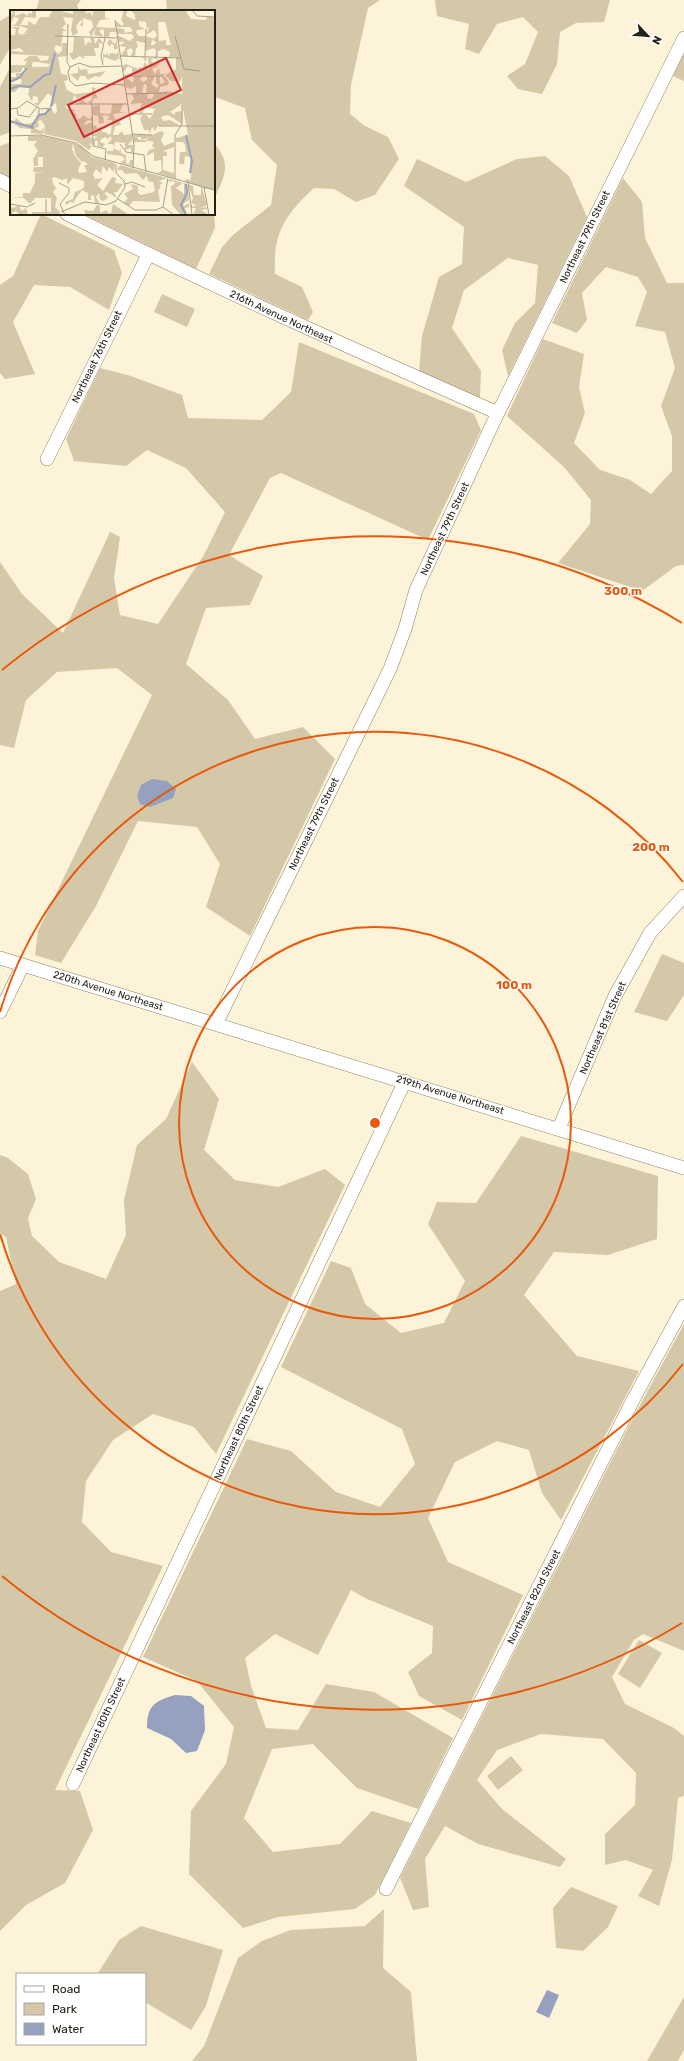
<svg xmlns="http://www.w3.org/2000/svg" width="684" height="2061" font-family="Rubik,sans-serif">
<rect width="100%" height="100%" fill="#fdf3d8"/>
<path fill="#d4c8a9" d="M 39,0 L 81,0 L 77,5 L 79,11 L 36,11 Z
M 166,0 L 380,0 L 368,8 L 351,85 L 350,114 L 365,126 L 388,137 L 399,159 L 375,195 L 356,202 L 334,189 L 314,188 C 284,216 273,233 275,274 L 302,287 L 313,312 L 308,320 L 209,274 L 222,247 L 233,235 L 271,205 L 277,165 L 252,140 L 245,108 L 215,97 L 214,98 L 214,11 L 167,11 Z
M 435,0 L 610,0 L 604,22 L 576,23 L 560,32 L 557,64 L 542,94 L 518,89 L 507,76 L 525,64 L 538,32 L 523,17 L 497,24 L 479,54 L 465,49 L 469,24 L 437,16 Z
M 10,15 L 11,46 L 0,65 L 0,21 Z
M 684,53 L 684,81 L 673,76 Z
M 11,66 L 11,132 L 0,136 L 0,87 Z
M 11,142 L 11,179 L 0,174 L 0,146 Z
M 214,143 C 233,165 224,176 214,200 Z
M 545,156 L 569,176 L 587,217 L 508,376 L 502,350 L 515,323 L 535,303 L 538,265 L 508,258 L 464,290 L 452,328 L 481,371 L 480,398 L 419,371 L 422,336 L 439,277 L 462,264 L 464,227 L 404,186 L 417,159 L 466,182 L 517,159 Z
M 623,178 L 642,202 L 645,238 L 667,283 L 684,283 L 684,565 L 676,566 L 642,591 L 558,563 L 590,524 L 591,500 L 564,467 L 507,416 L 543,339 L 584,354 L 579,387 L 585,413 L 574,443 L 600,470 L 630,480 L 651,494 L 672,471 L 672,436 L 661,406 L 675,368 L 665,332 L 635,326 L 647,292 L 638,277 L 606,267 L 582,293 L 587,320 L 577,333 L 552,323 Z
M 41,214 L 114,250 L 122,273 L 109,310 L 70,287 L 34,285 L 13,322 L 35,374 L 5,379 L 0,373 L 0,285 L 13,276 Z
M 83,214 L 214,214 L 215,228 L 196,269 Z
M 162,294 L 195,309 L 187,327 L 154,312 Z
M 299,342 L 474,414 L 481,430 L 428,540 L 281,473 L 270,478 L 229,555 L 263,576 L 250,605 L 206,608 L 186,664 L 228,700 L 255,739 L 303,727 L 335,759 L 250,936 L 206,907 L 220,864 L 197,827 L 138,821 L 96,906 L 61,963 L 35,955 L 38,931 L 152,695 L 117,668 L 57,672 L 26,700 L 14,748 L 0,745 L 0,562 L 22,594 L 63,633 L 110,532 L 120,537 L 114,578 L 120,615 L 158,624 L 204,555 L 225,512 L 186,468 L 147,450 L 126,466 L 74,461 L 66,439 L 100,368 L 131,376 L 182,395 L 188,418 L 262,420 L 291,392 Z
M 662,954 L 684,963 L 684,995 L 667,1021 L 634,1012 Z
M 192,1062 L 219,1099 L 204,1150 L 235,1180 L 278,1187 L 325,1169 L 345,1185 L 216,1454 L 194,1427 L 153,1414 L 113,1440 L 86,1481 L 82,1522 L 111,1552 L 163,1566 L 55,1790 L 80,1791 L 93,1830 L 65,1883 L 26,1905 L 0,1931 L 0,1291 L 16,1284 L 6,1237 L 0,1233 L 0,1155 L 8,1158 L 28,1174 L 36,1199 L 28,1218 L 32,1236 L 59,1262 L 106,1279 L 126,1235 L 124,1200 L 137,1145 L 166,1119 Z
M 521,1136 L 658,1176 L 657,1239 L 608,1255 L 554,1252 L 524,1295 L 577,1356 L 639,1371 L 561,1520 L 542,1493 L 529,1450 L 497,1441 L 455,1462 L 428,1518 L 448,1562 L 523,1595 L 462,1720 L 419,1696 L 408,1672 L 432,1653 L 433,1626 L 367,1599 L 351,1590 L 318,1655 L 275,1634 L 245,1658 L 251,1686 L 266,1728 L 298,1730 L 326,1684 L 374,1692 L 453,1738 L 418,1809 L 357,1788 L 313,1744 L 272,1749 L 244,1818 L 273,1852 L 340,1844 L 372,1811 L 411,1823 L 375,1895 L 355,1909 L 278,1917 L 243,1928 L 189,1874 L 191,1811 L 226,1764 L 234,1727 L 197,1681 L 143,1657 L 247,1439 L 291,1451 L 336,1492 L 380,1507 L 415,1464 L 402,1429 L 281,1367 L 331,1261 L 351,1268 L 365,1304 L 401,1333 L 444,1323 L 465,1281 L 428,1224 L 437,1202 L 476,1203 Z
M 684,1324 L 684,1651 L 643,1634 L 634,1640 L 612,1677 L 625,1704 L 674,1728 L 684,1736 L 684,1796 L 678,1798 L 672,1860 L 659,1906 L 638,1896 L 653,1870 L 626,1860 L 605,1865 L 605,1834 L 635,1805 L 636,1773 L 603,1739 L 541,1734 L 497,1750 L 477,1780 L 502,1809 L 566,1859 L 560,1867 L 478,1844 L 445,1826 L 425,1859 L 429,1907 L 413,1910 L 400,1878 L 634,1416 Z
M 639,1640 L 662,1653 L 640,1688 L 618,1674 Z
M 511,1756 L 523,1770 L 498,1790 L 487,1776 Z
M 571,1887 L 618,1906 L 608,1927 L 583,1951 L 556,1948 L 553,1908 Z
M 384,1909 L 383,1968 L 411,1992 L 417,2061 L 192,2061 L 204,2046 L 238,1958 L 262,1941 L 291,1930 L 365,1926 Z
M 141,1926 L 223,1950 L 206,2006 L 191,2030 L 145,2002 L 145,1974 L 98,1973 L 119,1940 Z
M 684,1997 L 684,2050 L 678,2061 L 647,2061 Z"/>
<path fill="#95a1bf" d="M 152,779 L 167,781 L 176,789 L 173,798 L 150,807 L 140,804 L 137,796 L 141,785 Z
M 175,1695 L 191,1696 L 204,1706 L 205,1730 L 197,1751 L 186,1753 L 171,1739 L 147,1728 C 147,1705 155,1701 175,1695 Z
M 547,1990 L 559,1995 L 549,2018 L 536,2012 Z"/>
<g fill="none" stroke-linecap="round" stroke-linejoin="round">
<g stroke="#8e8264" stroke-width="14">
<path id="street" d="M 0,180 L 11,186
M 67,214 C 209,285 353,349 498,413
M 47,459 L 148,255
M 0,958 L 684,1168
M 0,1012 L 23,965
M 216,1024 L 390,669 L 405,629 L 416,590 L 493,423 L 684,38
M 559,1128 L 615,996 L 650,933 L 684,896
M 73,1784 L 405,1081
M 386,1889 L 633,1400 L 684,1306"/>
</g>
<use href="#street" stroke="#fff" stroke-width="13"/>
</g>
<g fill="none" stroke="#e8590c" stroke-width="2">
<circle cx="375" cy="1123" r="196"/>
<path d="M683 1364A391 391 0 0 1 0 1234M0 1012A391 391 0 0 1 683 882"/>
<path d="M682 1623A587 587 0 0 1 2 1576M2 670A587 587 0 0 1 682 623"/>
</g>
<g text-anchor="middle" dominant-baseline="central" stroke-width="3" stroke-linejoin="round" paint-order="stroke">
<g font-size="10" fill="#262115" stroke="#fff">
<text transform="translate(585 237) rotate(-64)">Northeast 79th Street</text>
<text transform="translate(281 317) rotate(25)">216th Avenue Northeast</text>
<text transform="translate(97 357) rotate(-64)">Northeast 76th Street</text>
<text transform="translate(445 529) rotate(-65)">Northeast 79th Street</text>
<text transform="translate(314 824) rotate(-64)">Northeast 79th Street</text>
<text transform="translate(108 991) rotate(17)">220th Avenue Northeast</text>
<text transform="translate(603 1028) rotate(-66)">Northeast 81st Street</text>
<text transform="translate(450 1095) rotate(17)">219th Avenue Northeast</text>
<text transform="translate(239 1433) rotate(-65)">Northeast 80th Street</text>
<text transform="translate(534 1597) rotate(-63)">Northeast 82nd Street</text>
<text transform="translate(101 1725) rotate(-65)">Northeast 80th Street</text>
</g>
</g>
<g transform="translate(10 10)">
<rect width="205" height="205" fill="#fdf3d8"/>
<path d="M 1,0 L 5,2 L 5,6 L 13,3 L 18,6 L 18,3 L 22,4 L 22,0 L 26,0 L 26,8 L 15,7 L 10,15 L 18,15 L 18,11 L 25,15 L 30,7 L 39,7 L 42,1 L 47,0 L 63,4 L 63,0 L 77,0 L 75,4 L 80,2 L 83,6 L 83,0 L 95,0 L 95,8 L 101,9 L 90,10 L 81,27 L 79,22 L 83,17 L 82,11 L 73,8 L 73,17 L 70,15 L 73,10 L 70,11 L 66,16 L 68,23 L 63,26 L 61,20 L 63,8 L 53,7 L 56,14 L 52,18 L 57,21 L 53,21 L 51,37 L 46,35 L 44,39 L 48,44 L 52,41 L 52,33 L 57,33 L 57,46 L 48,47 L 51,64 L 57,65 L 58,70 L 54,71 L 57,80 L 65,84 L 82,82 L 82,77 L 86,78 L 84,81 L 88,88 L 84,88 L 82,94 L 77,92 L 82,90 L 82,85 L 73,90 L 77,94 L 68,94 L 72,86 L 67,89 L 64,85 L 62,94 L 55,96 L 57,99 L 66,100 L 63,102 L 66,104 L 66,110 L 71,108 L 73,105 L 79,109 L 82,106 L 82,111 L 78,110 L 74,114 L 75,115 L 82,112 L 82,125 L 78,126 L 82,128 L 82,133 L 79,135 L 82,136 L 78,137 L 82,136 L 79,140 L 66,131 L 34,124 L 35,116 L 31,110 L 28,111 L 29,117 L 24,118 L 31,121 L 34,117 L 33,124 L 21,123 L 21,119 L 10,118 L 3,113 L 0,115 L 0,111 L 4,112 L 6,108 L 13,114 L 23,113 L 27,110 L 28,98 L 30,99 L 30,104 L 37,102 L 36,99 L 42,99 L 44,104 L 47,102 L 46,93 L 40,97 L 42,87 L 38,83 L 28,96 L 24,93 L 28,93 L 28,87 L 23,86 L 22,92 L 18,84 L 13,86 L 19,83 L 19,78 L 9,77 L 5,82 L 0,82 L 0,74 L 10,74 L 12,71 L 10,68 L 0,72 L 0,67 L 6,67 L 6,63 L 11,63 L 15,60 L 13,57 L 11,62 L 0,63 L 0,57 L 38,57 L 40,54 L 27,52 L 23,52 L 21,56 L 15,55 L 17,51 L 13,51 L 19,46 L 27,46 L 31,51 L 38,50 L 39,46 L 1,44 L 1,41 L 14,42 L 10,38 L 1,40 L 1,25 L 5,25 L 6,19 L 1,17 L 10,17 L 8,22 L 10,25 L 18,23 L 14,23 L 18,19 L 10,16 L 1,16 L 6,14 L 9,8 L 4,7 L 1,13 L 1,3 L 4,5 ZM 114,0 L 117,1 L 116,6 L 125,10 L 125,5 L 121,0 L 175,0 L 181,9 L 196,10 L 197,7 L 203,7 L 205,11 L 205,180 L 192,178 L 197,195 L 191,198 L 197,197 L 197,199 L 191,200 L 198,204 L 183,205 L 186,198 L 181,198 L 181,194 L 183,197 L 186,195 L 181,193 L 183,188 L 178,174 L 183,176 L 184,185 L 191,185 L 191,177 L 175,172 L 176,169 L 181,170 L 180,147 L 175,146 L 174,154 L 169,154 L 170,142 L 176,142 L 175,135 L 173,132 L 166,132 L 166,128 L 178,125 L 172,94 L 160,102 L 165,105 L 165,102 L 172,101 L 172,114 L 158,105 L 153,106 L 151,107 L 153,111 L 160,110 L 169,115 L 148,116 L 145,121 L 142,117 L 140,124 L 139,120 L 134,120 L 130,109 L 132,105 L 136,105 L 140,109 L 145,99 L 134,97 L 133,103 L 129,103 L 132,93 L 120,94 L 124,89 L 122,84 L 138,84 L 137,88 L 142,89 L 144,84 L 158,81 L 172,84 L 172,66 L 170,72 L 161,71 L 155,65 L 166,59 L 166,47 L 159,47 L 160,42 L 154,39 L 148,41 L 148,47 L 145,47 L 146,40 L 143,38 L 136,41 L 136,35 L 144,35 L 146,32 L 142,30 L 141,35 L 136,35 L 136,26 L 144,29 L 147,25 L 144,20 L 136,25 L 140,16 L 137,19 L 136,12 L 129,11 L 129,16 L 135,19 L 127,20 L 126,23 L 129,26 L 135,26 L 135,33 L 126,31 L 128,37 L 126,38 L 125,46 L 121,46 L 123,41 L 121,38 L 117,40 L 118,46 L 111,46 L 116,37 L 109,36 L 115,32 L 108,32 L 107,25 L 120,31 L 124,27 L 122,24 L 107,24 L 106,18 L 114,19 L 115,23 L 123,21 L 120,17 L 106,17 L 106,11 L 112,16 L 114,14 L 111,10 ZM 148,12 L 155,12 L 161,35 L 156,35 L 156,30 L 149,31 ZM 105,16 L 106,22 L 100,22 L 99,27 L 94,27 L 94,20 L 92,19 L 89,21 L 94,27 L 84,25 L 86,17 L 104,18 ZM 64,27 L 74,28 L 75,36 L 78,32 L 82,33 L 80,28 L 84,28 L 85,34 L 89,28 L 94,34 L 89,33 L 89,38 L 84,38 L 86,46 L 74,46 L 74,49 L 70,46 L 63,50 L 59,44 L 63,42 ZM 100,29 L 105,34 L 106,29 L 110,50 L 108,48 L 106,51 L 94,47 L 93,52 L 93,43 L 96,45 L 98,42 L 98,46 L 101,43 L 107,44 L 108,39 L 104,39 L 104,35 L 101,34 L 100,37 L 97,33 ZM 132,47 L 137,48 L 135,52 L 139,60 L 138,48 L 149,49 L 149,51 L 146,48 L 141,50 L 143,54 L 149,53 L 148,56 L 142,59 L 145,64 L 149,58 L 150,64 L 155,64 L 154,65 L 114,65 L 122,63 L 122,58 L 118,56 L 113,63 L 112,56 L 116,54 L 128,59 L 130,57 L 133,58 L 135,50 ZM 68,55 L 70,60 L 77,59 L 78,64 L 96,61 L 90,67 L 85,66 L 78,70 L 75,66 L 70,66 L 68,71 L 60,64 L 68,63 ZM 124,66 L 133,66 L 130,69 L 133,72 L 137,70 L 137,66 L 145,66 L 141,74 L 147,78 L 149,75 L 146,73 L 146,66 L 150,66 L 150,74 L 155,72 L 151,66 L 156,67 L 159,72 L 158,75 L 150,77 L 149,83 L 136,83 L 137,75 L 134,74 L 132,83 L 126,83 L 126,76 L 121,79 L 116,77 L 115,69 L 117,68 L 123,73 ZM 102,94 L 113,94 L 110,102 L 118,102 L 103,104 L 105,109 L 109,110 L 111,115 L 105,116 L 103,125 L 108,125 L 112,121 L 114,125 L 122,124 L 122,130 L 118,135 L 123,135 L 123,142 L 121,143 L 121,138 L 115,140 L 115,133 L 105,132 L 104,139 L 110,141 L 111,138 L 111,143 L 116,145 L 116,153 L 119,154 L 120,150 L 123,150 L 123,156 L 110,153 L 115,149 L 112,146 L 97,144 L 97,141 L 103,141 L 104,137 L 103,134 L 97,134 L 102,129 L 100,126 L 98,129 L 95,127 L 91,129 L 90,132 L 95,134 L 93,137 L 87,136 L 88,131 L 85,131 L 85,136 L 83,134 L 83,129 L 88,127 L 83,126 L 83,124 L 88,122 L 83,121 L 83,116 L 86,115 L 87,119 L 91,117 L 92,122 L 96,122 L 98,125 L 101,123 L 102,110 L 97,110 L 100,106 L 93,105 L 94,113 L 89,114 L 88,106 L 83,105 L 83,96 L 90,95 L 90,103 L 98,104 L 101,103 ZM 151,121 L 154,123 L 151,130 L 154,136 L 164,132 L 164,137 L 153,141 L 157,142 L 157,146 L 153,146 L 153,160 L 164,163 L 164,168 L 147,163 L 152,161 L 151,150 L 144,151 L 144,142 L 136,146 L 139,140 L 145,138 L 142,136 L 144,132 L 135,130 L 140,127 L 131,130 L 131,127 L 127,127 L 129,130 L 124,130 L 123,125 L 142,125 ZM 18,126 L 33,126 L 63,133 L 62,139 L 65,146 L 71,153 L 68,161 L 69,163 L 77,162 L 74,155 L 78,155 L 74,151 L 72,152 L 66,146 L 63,133 L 72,136 L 82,147 L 105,153 L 104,162 L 99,157 L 97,162 L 93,156 L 91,164 L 86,159 L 83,164 L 85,169 L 93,168 L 87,175 L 93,181 L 102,167 L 106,168 L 105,173 L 113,174 L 107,182 L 104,182 L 107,188 L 97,182 L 94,183 L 98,187 L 94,191 L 90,190 L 89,183 L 86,187 L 90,194 L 85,193 L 84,186 L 81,185 L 81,190 L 78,190 L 78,183 L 72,180 L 64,191 L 65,193 L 61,192 L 56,195 L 55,192 L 63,189 L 65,182 L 74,178 L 74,171 L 63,168 L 57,175 L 57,168 L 52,170 L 45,167 L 42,168 L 43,174 L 46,178 L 43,182 L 47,188 L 45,197 L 50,202 L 49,205 L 41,205 L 41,188 L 25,188 L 20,194 L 14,188 L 0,187 L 13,187 L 13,183 L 20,183 L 25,172 L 25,163 L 35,163 L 23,162 L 24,157 L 33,157 L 33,147 L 28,147 L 28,156 L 24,156 L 23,149 L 28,141 L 24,135 L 27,131 L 18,131 ZM 110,155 L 157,168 L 149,171 L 153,173 L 149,175 L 151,177 L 148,180 L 150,192 L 123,191 L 119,196 L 114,193 L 118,188 L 114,184 L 123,179 L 121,174 L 128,176 L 128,183 L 131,185 L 144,182 L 145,179 L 143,172 L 138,171 L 137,166 L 133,170 L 127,163 L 115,164 L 112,160 L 107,160 ZM 160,169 L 173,173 L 166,178 L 174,184 L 174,173 L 177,174 L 179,190 L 173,194 L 174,196 L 179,193 L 179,197 L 175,198 L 177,205 L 171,205 L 162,195 L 161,176 L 165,174 L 164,171 L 158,172 ZM 103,194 L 119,205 L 76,205 L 74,200 L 83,201 L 87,195 L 90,196 L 90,203 L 97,200 L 98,203 L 101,203 ZM 0,195 L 2,198 L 9,196 L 12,201 L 16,198 L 18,204 L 10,205 L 6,201 L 0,204 Z" fill="#d4c8a9" fill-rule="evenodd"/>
<path fill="none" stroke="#95a1bf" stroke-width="2" d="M 0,72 L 9,68 L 17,58M 0,79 L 9,76 L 20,77 L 35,65 L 40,64 L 45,43M 41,97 L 46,75M 0,111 L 24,118M 21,117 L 29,105 L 35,104 L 41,98M 176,125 L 182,151 L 180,163M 176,205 L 171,195 L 177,183 L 176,174"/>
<path fill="none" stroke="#a79f8a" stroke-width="1" d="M 182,0 L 187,6 L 205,7M 105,10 L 124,135 L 123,158M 58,14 L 57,52 L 60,57 L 58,62 L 60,71 L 66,76 L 82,73 L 115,75M 0,18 L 0,0M 45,26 L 107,28M 165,26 L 174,59 L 190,61M 110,46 L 171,48M 135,47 L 136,19M 93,55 L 91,46 L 95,28M 0,56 L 22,56M 60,57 L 69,53 L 81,57 L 111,56M 113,66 L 154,66M 116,84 L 157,83M 58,94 L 118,94M 82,94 L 83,136 L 96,139 L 95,150M 0,99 L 8,98 L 17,91 L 31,99 L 39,98M 7,99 L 8,105 L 19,107 L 27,97M 119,104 L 142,104M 149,116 L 205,116M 122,124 L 142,125M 0,126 L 31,125 L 66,133 L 83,146 L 205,180M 123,131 L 136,131M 110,134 L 116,142 L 134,145 L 136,162M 165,169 L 165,125 L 172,114 L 172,95M 49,173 L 59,178 L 59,183 L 50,194 L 55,205M 178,173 L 182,205M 115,174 L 122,172 L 135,177M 194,177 L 199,205M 108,189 L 125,200 L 146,200 L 153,197M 0,194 L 17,197 L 25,193M 153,197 L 158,168M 153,197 L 164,205M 51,202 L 75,192 L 96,195 L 106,191 L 115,177 L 114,171 L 106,163 L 106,154M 22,203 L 41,203M 36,203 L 36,189"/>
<path fill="#d62828" fill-opacity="0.15" stroke="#d62828" stroke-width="2" d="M 156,48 L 171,80 L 74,127 L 58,95 Z"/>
<rect width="205" height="205" fill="none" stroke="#262115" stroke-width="2"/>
</g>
<circle cx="375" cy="1123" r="6" fill="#e8590c" stroke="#fff" stroke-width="2"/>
<g font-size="12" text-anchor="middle" font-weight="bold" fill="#e8590c" stroke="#fff" stroke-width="3" stroke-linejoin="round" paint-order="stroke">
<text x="623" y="595">300 m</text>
<text x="651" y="851">200 m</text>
<text x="514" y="989">100 m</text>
</g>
<rect x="16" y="1973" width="130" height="72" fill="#ffffff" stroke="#a8a6a1"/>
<rect x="24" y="1986" width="20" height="6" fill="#ffffff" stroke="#a8a6a1"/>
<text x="52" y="1993" font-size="12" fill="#262115">Road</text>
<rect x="24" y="2003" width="20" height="12" fill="#d4c8a9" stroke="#a8a6a1"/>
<text x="52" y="2013" font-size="12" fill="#262115">Park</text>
<rect x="24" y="2023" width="20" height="12" fill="#95a1bf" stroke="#a8a6a1"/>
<text x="52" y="2033" font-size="12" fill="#262115">Water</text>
<g transform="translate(648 36) rotate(116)" stroke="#ffffff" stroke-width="3" paint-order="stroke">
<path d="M0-3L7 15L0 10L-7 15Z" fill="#262115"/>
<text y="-6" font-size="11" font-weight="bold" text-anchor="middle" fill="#262115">N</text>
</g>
</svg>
